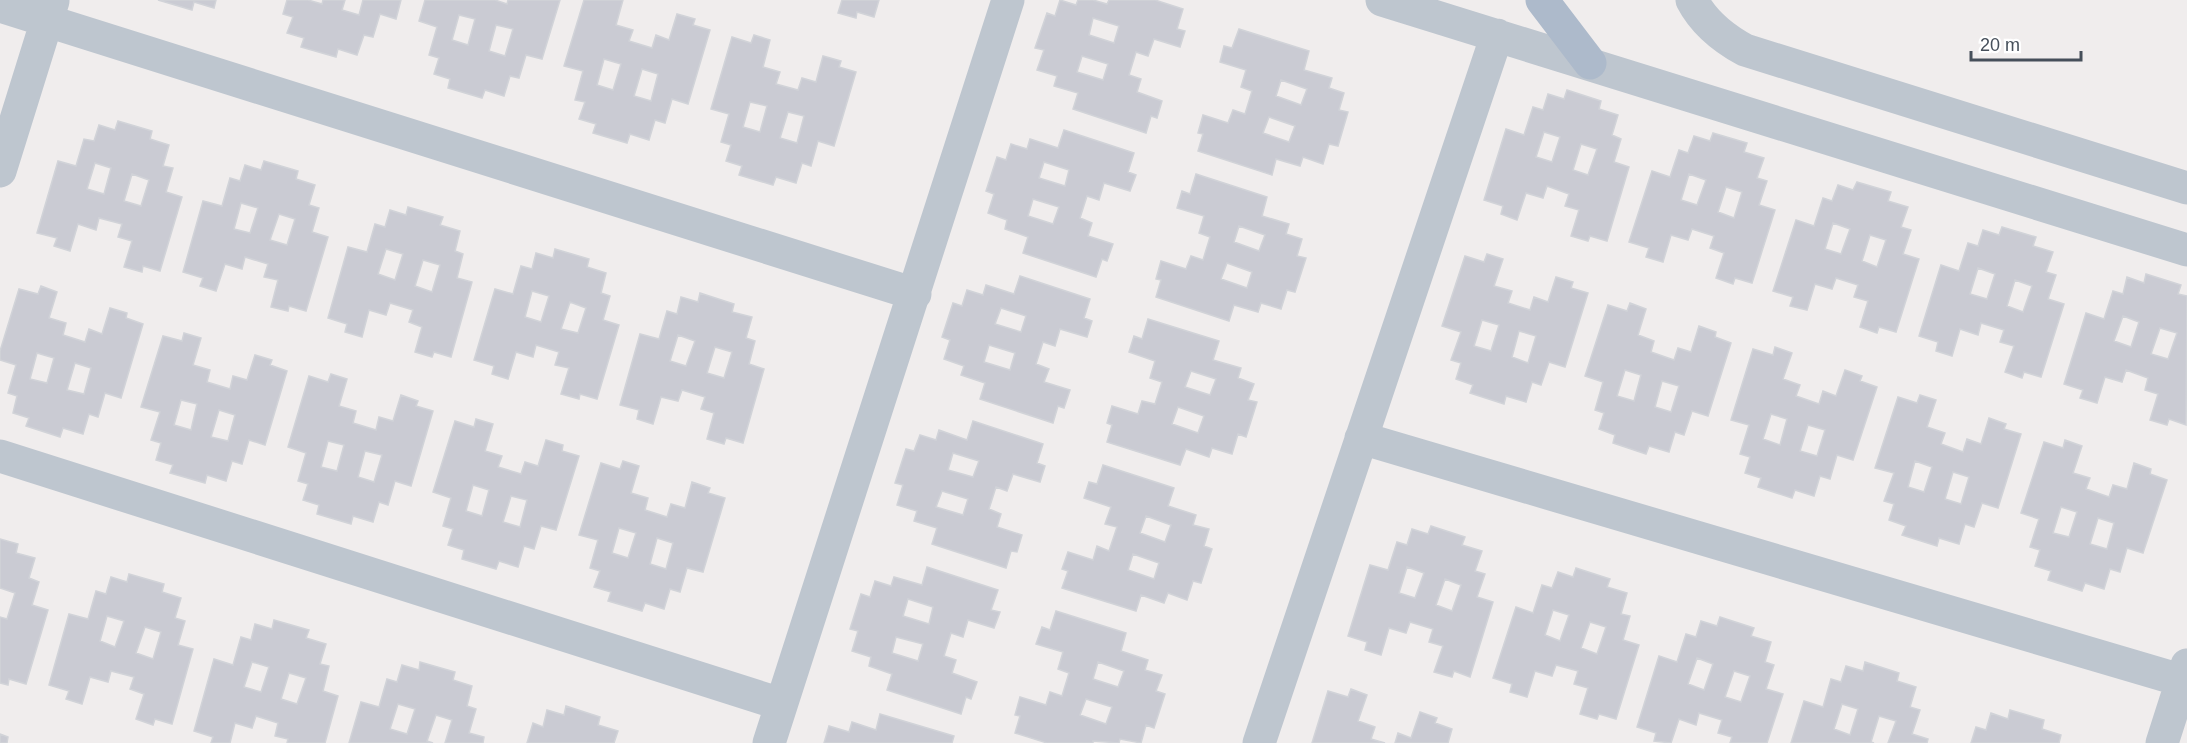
<svg xmlns="http://www.w3.org/2000/svg" width="2187" height="743" font-family="Arial,sans-serif">
<rect width="100%" height="100%" fill="#f0eded"/>
<path fill="#cacbd3" stroke="#d1d3d8" stroke-width="1.5" fill-rule="evenodd" d="M 158,0 L 216,0 L 214,8 L 194,2 L 192,10 Z
M 287,0 L 308,0 L 322,4 L 323,0 L 345,0 L 342,10 L 359,15 L 363,0 L 401,0 L 396,19 L 380,14 L 373,37 L 364,35 L 357,55 L 338,49 L 336,57 L 301,47 L 304,38 L 287,33 L 293,17 L 283,14 Z
M 425,0 L 495,0 L 507,4 L 508,0 L 560,0 L 542,59 L 526,55 L 519,78 L 510,76 L 504,96 L 485,90 L 482,98 L 448,88 L 450,79 L 434,74 L 439,58 L 429,55 L 437,27 L 419,21 ZM 459,15 L 475,19 L 468,45 L 452,40 ZM 496,25 L 513,29 L 505,56 L 489,51 Z
M 584,0 L 623,0 L 616,25 L 633,30 L 629,41 L 652,48 L 656,35 L 669,40 L 677,14 L 695,19 L 693,25 L 710,30 L 688,104 L 672,99 L 665,123 L 655,120 L 649,140 L 630,134 L 627,143 L 593,133 L 596,124 L 579,119 L 585,102 L 575,100 L 583,71 L 564,66 ZM 604,59 L 621,64 L 613,90 L 597,85 ZM 642,69 L 658,74 L 651,101 L 634,96 Z
M 842,0 L 879,0 L 874,17 L 857,12 L 856,18 L 838,13 Z
M 1060,0 L 1076,5 L 1078,0 L 1093,0 L 1107,4 L 1109,0 L 1155,0 L 1183,9 L 1177,29 L 1185,31 L 1180,47 L 1154,39 L 1148,56 L 1136,52 L 1129,75 L 1141,79 L 1137,92 L 1162,101 L 1157,118 L 1151,116 L 1146,133 L 1073,109 L 1078,93 L 1054,86 L 1057,76 L 1037,70 L 1044,50 L 1035,48 L 1047,13 L 1055,16 ZM 1093,18 L 1119,26 L 1114,43 L 1089,35 ZM 1082,56 L 1108,64 L 1103,80 L 1077,72 Z
M 1239,29 L 1309,51 L 1304,70 L 1332,78 L 1329,88 L 1344,93 L 1339,110 L 1348,112 L 1338,146 L 1329,144 L 1323,164 L 1303,157 L 1300,166 L 1276,159 L 1272,175 L 1198,151 L 1203,134 L 1198,133 L 1203,115 L 1228,123 L 1233,110 L 1245,114 L 1252,91 L 1241,87 L 1246,70 L 1220,62 L 1224,46 L 1232,48 ZM 1281,80 L 1307,89 L 1301,105 L 1276,96 ZM 1269,117 L 1295,126 L 1289,142 L 1263,133 Z
M 754,35 L 770,40 L 763,67 L 780,72 L 776,84 L 798,90 L 802,78 L 816,82 L 823,56 L 841,61 L 839,67 L 856,72 L 834,146 L 818,141 L 811,166 L 802,163 L 796,183 L 776,177 L 773,185 L 739,175 L 742,166 L 726,161 L 731,145 L 721,142 L 729,114 L 711,109 L 732,37 L 751,43 ZM 750,102 L 767,106 L 760,132 L 743,127 ZM 788,112 L 804,116 L 797,143 L 780,138 Z
M 1567,90 L 1601,101 L 1599,109 L 1618,115 L 1612,135 L 1621,139 L 1614,162 L 1629,167 L 1607,241 L 1590,236 L 1588,241 L 1571,236 L 1579,210 L 1565,206 L 1569,194 L 1547,186 L 1543,198 L 1526,193 L 1517,220 L 1501,214 L 1503,206 L 1484,200 L 1506,129 L 1524,135 L 1533,107 L 1543,110 L 1548,94 L 1564,99 ZM 1544,132 L 1560,137 L 1552,162 L 1536,157 ZM 1581,144 L 1597,149 L 1588,175 L 1573,170 Z
M 118,121 L 152,131 L 150,139 L 169,145 L 163,166 L 173,168 L 166,192 L 182,197 L 160,271 L 143,266 L 142,272 L 124,267 L 132,241 L 118,237 L 122,224 L 99,218 L 96,230 L 78,224 L 70,251 L 54,246 L 57,238 L 37,233 L 58,161 L 76,166 L 84,139 L 94,141 L 99,125 L 115,130 ZM 95,163 L 111,168 L 104,194 L 87,189 ZM 132,174 L 149,180 L 141,206 L 124,201 Z
M 1064,130 L 1134,153 L 1128,172 L 1136,175 L 1130,191 L 1104,183 L 1099,200 L 1087,196 L 1080,218 L 1092,223 L 1088,236 L 1113,244 L 1107,261 L 1102,259 L 1096,277 L 1023,253 L 1028,237 L 1005,229 L 1007,220 L 988,213 L 994,194 L 986,191 L 997,157 L 1006,160 L 1011,144 L 1027,149 L 1030,139 L 1058,148 ZM 1044,162 L 1069,170 L 1065,186 L 1039,178 ZM 1033,199 L 1059,207 L 1053,224 L 1028,216 Z
M 1713,133 L 1747,143 L 1744,152 L 1764,158 L 1757,178 L 1767,181 L 1759,205 L 1775,210 L 1752,283 L 1735,278 L 1733,284 L 1716,278 L 1724,253 L 1710,248 L 1714,236 L 1692,229 L 1688,240 L 1671,235 L 1663,262 L 1646,257 L 1649,248 L 1629,242 L 1652,171 L 1670,177 L 1679,150 L 1688,153 L 1694,136 L 1710,141 ZM 1689,174 L 1706,180 L 1697,205 L 1681,200 ZM 1726,187 L 1742,192 L 1734,218 L 1718,212 Z
M 264,161 L 298,171 L 296,179 L 315,185 L 309,205 L 319,208 L 312,232 L 328,237 L 306,311 L 289,306 L 288,311 L 271,307 L 278,280 L 264,277 L 268,264 L 245,257 L 242,269 L 225,264 L 216,291 L 200,286 L 203,278 L 183,272 L 203,201 L 222,206 L 230,178 L 240,181 L 245,165 L 261,170 ZM 241,203 L 258,208 L 250,233 L 234,229 ZM 279,214 L 295,219 L 287,245 L 270,240 Z
M 1196,174 L 1267,197 L 1262,216 L 1289,224 L 1286,234 L 1302,239 L 1297,256 L 1306,258 L 1295,292 L 1287,290 L 1281,309 L 1261,303 L 1258,312 L 1234,305 L 1229,321 L 1156,297 L 1161,280 L 1156,279 L 1161,261 L 1186,269 L 1191,256 L 1203,260 L 1210,237 L 1199,233 L 1204,216 L 1177,208 L 1182,191 L 1190,194 ZM 1239,226 L 1265,235 L 1259,251 L 1234,242 ZM 1227,263 L 1252,272 L 1247,288 L 1221,279 Z
M 1857,182 L 1891,192 L 1888,201 L 1908,207 L 1901,227 L 1911,230 L 1903,254 L 1919,259 L 1896,332 L 1879,327 L 1877,333 L 1860,327 L 1868,301 L 1854,297 L 1858,285 L 1836,278 L 1832,289 L 1815,284 L 1807,310 L 1790,306 L 1793,297 L 1773,291 L 1796,220 L 1814,226 L 1823,198 L 1832,201 L 1838,185 L 1853,190 ZM 1833,223 L 1850,229 L 1841,254 L 1825,249 ZM 1870,235 L 1886,240 L 1877,267 L 1862,261 Z
M 408,207 L 443,217 L 440,225 L 460,231 L 455,251 L 463,254 L 457,278 L 472,282 L 451,357 L 434,352 L 432,357 L 415,352 L 422,327 L 409,322 L 413,310 L 390,303 L 386,315 L 369,310 L 362,337 L 345,332 L 347,324 L 328,318 L 348,247 L 367,252 L 375,224 L 385,227 L 390,210 L 406,215 ZM 386,249 L 403,254 L 395,280 L 378,274 ZM 423,260 L 440,265 L 432,292 L 415,286 Z
M 2002,227 L 2036,237 L 2033,246 L 2053,252 L 2046,272 L 2056,275 L 2048,299 L 2064,304 L 2041,377 L 2024,372 L 2022,378 L 2005,372 L 2014,346 L 2000,342 L 2004,330 L 1981,323 L 1978,335 L 1960,329 L 1952,356 L 1936,351 L 1938,342 L 1919,336 L 1941,265 L 1959,271 L 1968,243 L 1978,246 L 1983,230 L 1999,235 ZM 1978,268 L 1995,274 L 1987,299 L 1970,294 ZM 2015,280 L 2032,286 L 2023,312 L 2007,306 Z
M 555,249 L 589,259 L 587,267 L 606,273 L 601,293 L 610,296 L 603,320 L 619,325 L 597,399 L 580,394 L 579,399 L 561,394 L 569,368 L 555,365 L 559,352 L 536,345 L 533,357 L 516,352 L 508,379 L 492,374 L 494,366 L 474,360 L 495,289 L 513,294 L 521,266 L 532,269 L 536,253 L 553,258 ZM 532,291 L 549,296 L 541,322 L 525,317 ZM 570,302 L 586,308 L 578,333 L 561,329 Z
M 1487,254 L 1503,259 L 1494,286 L 1512,291 L 1508,303 L 1530,310 L 1534,297 L 1548,302 L 1556,277 L 1573,282 L 1571,288 L 1588,293 L 1565,367 L 1549,362 L 1541,385 L 1532,382 L 1526,402 L 1506,396 L 1504,404 L 1470,393 L 1473,385 L 1456,379 L 1461,363 L 1451,360 L 1461,332 L 1442,326 L 1465,256 L 1484,262 ZM 1482,320 L 1499,325 L 1491,351 L 1474,346 ZM 1519,331 L 1536,336 L 1528,363 L 1512,357 Z
M 2146,274 L 2181,285 L 2178,294 L 2187,296 L 2186,425 L 2169,419 L 2167,425 L 2150,420 L 2158,394 L 2145,390 L 2148,378 L 2126,370 L 2122,382 L 2105,377 L 2097,403 L 2080,398 L 2083,390 L 2064,384 L 2086,313 L 2104,319 L 2113,291 L 2123,294 L 2127,277 L 2144,283 ZM 2123,316 L 2139,322 L 2131,347 L 2114,341 ZM 2160,328 L 2177,333 L 2168,359 L 2151,354 Z
M 1020,276 L 1090,299 L 1084,318 L 1092,321 L 1087,337 L 1060,329 L 1055,346 L 1043,342 L 1036,364 L 1049,369 L 1044,382 L 1070,390 L 1064,408 L 1058,406 L 1053,423 L 980,399 L 985,383 L 961,375 L 964,366 L 944,359 L 950,340 L 942,337 L 953,303 L 962,306 L 967,290 L 983,295 L 986,285 L 1014,294 ZM 1001,308 L 1026,316 L 1021,332 L 995,324 ZM 989,345 L 1015,353 L 1010,370 L 984,362 Z
M 41,286 L 57,292 L 49,318 L 66,323 L 63,335 L 85,342 L 89,329 L 102,334 L 110,308 L 127,313 L 126,318 L 143,324 L 121,398 L 105,393 L 98,417 L 89,414 L 83,434 L 63,428 L 60,437 L 26,426 L 29,418 L 13,413 L 17,396 L 8,393 L 16,365 L 0,360 L 0,351 L 19,289 L 38,294 ZM 37,353 L 54,358 L 47,383 L 30,379 ZM 75,363 L 91,368 L 84,394 L 67,390 Z
M 700,293 L 734,304 L 732,312 L 752,317 L 746,338 L 755,341 L 749,364 L 764,369 L 743,443 L 726,438 L 724,444 L 707,439 L 714,413 L 701,409 L 705,397 L 682,390 L 678,401 L 661,397 L 653,424 L 637,419 L 639,410 L 620,405 L 640,334 L 659,339 L 667,311 L 677,314 L 681,297 L 698,302 ZM 678,335 L 695,341 L 686,366 L 670,361 ZM 715,347 L 732,352 L 724,378 L 707,373 Z
M 1630,303 L 1646,309 L 1638,335 L 1654,341 L 1651,352 L 1674,360 L 1678,348 L 1691,352 L 1699,326 L 1716,332 L 1715,337 L 1731,343 L 1708,416 L 1692,411 L 1684,435 L 1675,432 L 1669,452 L 1649,446 L 1646,454 L 1613,443 L 1615,435 L 1599,429 L 1604,413 L 1595,410 L 1603,382 L 1585,376 L 1608,305 L 1627,311 ZM 1625,370 L 1641,375 L 1634,401 L 1617,396 ZM 1662,381 L 1679,386 L 1671,412 L 1655,407 Z
M 1148,319 L 1219,341 L 1213,360 L 1241,368 L 1238,378 L 1254,384 L 1248,400 L 1257,402 L 1246,437 L 1238,434 L 1232,454 L 1212,448 L 1209,457 L 1186,449 L 1180,465 L 1107,442 L 1112,425 L 1107,423 L 1112,406 L 1138,414 L 1142,401 L 1155,404 L 1162,382 L 1150,378 L 1155,361 L 1129,352 L 1134,336 L 1142,339 ZM 1191,371 L 1216,379 L 1210,395 L 1185,387 ZM 1178,407 L 1204,416 L 1198,433 L 1172,424 Z
M 184,333 L 201,338 L 193,365 L 210,370 L 207,382 L 230,389 L 233,376 L 247,380 L 255,355 L 272,360 L 270,365 L 287,371 L 265,445 L 249,440 L 242,464 L 232,461 L 226,481 L 207,475 L 205,483 L 170,473 L 173,465 L 156,460 L 161,443 L 151,440 L 160,412 L 141,407 L 163,336 L 182,341 ZM 181,400 L 197,404 L 191,430 L 174,425 ZM 219,410 L 235,415 L 228,441 L 211,437 Z
M 1775,347 L 1792,353 L 1783,379 L 1800,385 L 1796,396 L 1819,404 L 1823,391 L 1836,396 L 1845,370 L 1862,376 L 1860,381 L 1877,387 L 1853,460 L 1837,455 L 1830,479 L 1820,476 L 1814,496 L 1795,490 L 1792,498 L 1758,487 L 1761,478 L 1745,473 L 1750,457 L 1740,454 L 1749,425 L 1731,420 L 1753,349 L 1773,355 ZM 1771,414 L 1787,419 L 1780,445 L 1763,439 ZM 1808,425 L 1825,430 L 1817,456 L 1800,451 Z
M 331,374 L 347,379 L 339,406 L 356,411 L 353,423 L 376,430 L 379,417 L 393,421 L 401,395 L 418,401 L 416,406 L 433,411 L 411,486 L 395,481 L 388,505 L 379,502 L 373,522 L 353,516 L 351,524 L 317,514 L 319,505 L 303,500 L 308,484 L 298,481 L 306,453 L 288,447 L 309,376 L 328,382 ZM 328,441 L 344,445 L 337,471 L 321,467 ZM 365,451 L 382,455 L 374,482 L 358,477 Z
M 1920,395 L 1936,400 L 1927,427 L 1945,433 L 1941,444 L 1963,452 L 1967,439 L 1981,444 L 1989,418 L 2006,424 L 2004,429 L 2021,434 L 1998,508 L 1982,503 L 1974,527 L 1965,524 L 1959,544 L 1939,538 L 1937,546 L 1902,535 L 1906,526 L 1889,520 L 1894,504 L 1884,501 L 1894,473 L 1875,468 L 1898,397 L 1917,403 ZM 1915,461 L 1932,467 L 1924,492 L 1908,487 ZM 1953,472 L 1969,477 L 1961,504 L 1945,499 Z
M 476,419 L 493,424 L 485,451 L 502,456 L 498,467 L 521,474 L 525,462 L 538,466 L 546,440 L 563,445 L 562,451 L 579,456 L 556,530 L 541,526 L 534,549 L 524,546 L 518,567 L 499,561 L 496,569 L 462,559 L 464,550 L 448,545 L 453,529 L 443,526 L 451,498 L 433,492 L 455,421 L 474,427 ZM 473,485 L 489,490 L 482,516 L 466,511 ZM 511,496 L 527,500 L 520,527 L 503,522 Z
M 973,421 L 1043,444 L 1037,463 L 1045,466 L 1040,482 L 1013,474 L 1007,491 L 996,487 L 989,509 L 1001,514 L 997,527 L 1022,535 L 1017,552 L 1011,551 L 1006,568 L 932,544 L 937,528 L 914,521 L 917,511 L 897,505 L 903,485 L 895,483 L 906,449 L 914,451 L 920,435 L 936,440 L 939,430 L 967,440 ZM 953,453 L 979,461 L 973,477 L 948,470 ZM 942,491 L 968,499 L 963,515 L 936,507 Z
M 2065,440 L 2082,446 L 2073,473 L 2090,478 L 2086,489 L 2109,497 L 2113,485 L 2127,489 L 2134,463 L 2151,469 L 2150,474 L 2167,480 L 2143,553 L 2127,548 L 2120,572 L 2110,569 L 2104,589 L 2085,583 L 2082,591 L 2048,580 L 2051,571 L 2035,566 L 2040,550 L 2030,547 L 2039,519 L 2021,513 L 2044,442 L 2063,448 ZM 2061,507 L 2077,512 L 2069,537 L 2053,533 ZM 2098,518 L 2114,523 L 2107,549 L 2090,544 Z
M 623,461 L 639,466 L 631,493 L 648,498 L 645,510 L 667,517 L 671,504 L 685,508 L 692,482 L 710,488 L 708,493 L 725,498 L 703,572 L 687,568 L 680,592 L 670,589 L 664,609 L 645,603 L 642,611 L 608,601 L 611,592 L 594,587 L 600,571 L 590,568 L 598,540 L 579,535 L 601,463 L 620,469 ZM 619,528 L 636,533 L 628,558 L 612,553 ZM 657,538 L 673,543 L 666,569 L 650,564 Z
M 1103,465 L 1174,488 L 1168,506 L 1196,515 L 1193,525 L 1209,529 L 1204,546 L 1212,549 L 1201,583 L 1193,581 L 1187,600 L 1168,593 L 1164,603 L 1141,595 L 1136,611 L 1062,588 L 1068,571 L 1062,569 L 1068,552 L 1093,560 L 1097,546 L 1109,551 L 1117,527 L 1105,524 L 1111,507 L 1084,498 L 1089,482 L 1097,484 ZM 1146,516 L 1171,525 L 1165,542 L 1140,533 ZM 1133,554 L 1159,563 L 1154,579 L 1128,570 Z
M 1431,526 L 1465,537 L 1462,545 L 1482,551 L 1475,571 L 1485,574 L 1477,597 L 1493,602 L 1470,677 L 1454,671 L 1452,677 L 1434,672 L 1443,646 L 1429,642 L 1433,629 L 1410,622 L 1406,633 L 1389,628 L 1381,655 L 1365,650 L 1367,642 L 1348,636 L 1370,565 L 1388,570 L 1397,542 L 1407,545 L 1412,529 L 1428,534 ZM 1407,567 L 1424,573 L 1415,598 L 1399,593 ZM 1445,579 L 1461,585 L 1452,611 L 1436,605 Z
M 0,539 L 18,544 L 16,553 L 35,558 L 29,578 L 39,582 L 32,605 L 48,610 L 26,684 L 9,679 L 8,685 L 0,683 L 0,617 L 7,619 L 15,593 L 0,588 Z
M 927,567 L 998,590 L 991,610 L 1000,612 L 994,628 L 968,620 L 963,637 L 951,633 L 944,656 L 956,660 L 952,673 L 977,682 L 971,699 L 966,697 L 961,714 L 887,690 L 892,674 L 869,666 L 871,657 L 852,651 L 858,631 L 850,629 L 861,594 L 870,597 L 875,581 L 891,586 L 894,577 L 922,585 ZM 908,599 L 933,607 L 929,624 L 903,616 ZM 896,637 L 923,644 L 918,661 L 892,653 Z
M 1576,568 L 1610,579 L 1607,587 L 1627,593 L 1621,614 L 1630,616 L 1623,640 L 1639,645 L 1616,719 L 1599,714 L 1597,719 L 1580,714 L 1588,688 L 1574,684 L 1578,671 L 1556,665 L 1552,676 L 1535,671 L 1527,697 L 1510,692 L 1512,684 L 1493,678 L 1516,607 L 1533,613 L 1542,585 L 1552,588 L 1558,572 L 1573,577 ZM 1553,610 L 1569,615 L 1560,641 L 1545,635 ZM 1590,622 L 1606,627 L 1597,654 L 1581,648 Z
M 129,574 L 164,584 L 162,592 L 181,598 L 175,618 L 185,621 L 178,645 L 193,649 L 172,724 L 155,719 L 153,725 L 136,719 L 144,694 L 130,689 L 134,677 L 111,671 L 108,682 L 90,677 L 82,704 L 66,699 L 69,691 L 49,685 L 69,614 L 88,619 L 96,591 L 106,594 L 111,577 L 127,582 ZM 107,616 L 124,621 L 115,647 L 100,641 ZM 145,627 L 161,632 L 153,659 L 136,653 Z
M 1056,611 L 1126,633 L 1121,651 L 1148,660 L 1145,670 L 1162,675 L 1156,691 L 1165,694 L 1154,728 L 1146,725 L 1141,743 L 1120,739 L 1119,743 L 1093,741 L 1093,743 L 1047,743 L 1015,733 L 1020,716 L 1015,715 L 1020,697 L 1046,705 L 1050,692 L 1062,696 L 1069,673 L 1058,669 L 1063,652 L 1036,644 L 1042,627 L 1050,630 ZM 1098,662 L 1124,671 L 1118,687 L 1093,679 ZM 1086,699 L 1112,707 L 1106,724 L 1080,715 Z
M 1720,617 L 1754,628 L 1751,636 L 1771,642 L 1765,662 L 1774,665 L 1766,689 L 1783,694 L 1767,743 L 1730,743 L 1732,737 L 1718,733 L 1722,720 L 1699,713 L 1696,725 L 1679,719 L 1671,743 L 1654,741 L 1656,733 L 1637,727 L 1659,656 L 1677,662 L 1686,634 L 1696,637 L 1701,621 L 1717,626 ZM 1697,658 L 1713,664 L 1704,690 L 1688,684 ZM 1734,671 L 1750,676 L 1741,702 L 1725,697 Z
M 274,620 L 309,630 L 306,638 L 326,644 L 320,664 L 329,666 L 323,691 L 338,696 L 325,743 L 287,743 L 288,739 L 275,736 L 278,723 L 256,716 L 252,728 L 235,723 L 230,743 L 211,743 L 213,737 L 194,731 L 214,659 L 233,665 L 241,637 L 251,640 L 255,624 L 272,629 ZM 252,662 L 269,667 L 261,692 L 244,687 ZM 289,673 L 306,678 L 297,704 L 281,699 Z
M 420,662 L 455,672 L 453,680 L 472,686 L 467,706 L 476,709 L 469,733 L 484,737 L 483,743 L 445,743 L 452,720 L 436,715 L 427,741 L 433,743 L 349,743 L 361,702 L 379,707 L 387,679 L 397,682 L 402,665 L 419,670 ZM 398,704 L 415,709 L 407,734 L 390,729 Z
M 1865,662 L 1899,673 L 1897,681 L 1916,687 L 1910,707 L 1920,710 L 1912,734 L 1928,739 L 1927,743 L 1888,743 L 1896,721 L 1879,716 L 1871,742 L 1874,743 L 1791,743 L 1804,701 L 1823,707 L 1831,679 L 1841,682 L 1846,666 L 1863,671 ZM 1842,704 L 1858,709 L 1850,735 L 1834,729 Z
M 1351,689 L 1367,695 L 1358,721 L 1375,727 L 1371,739 L 1385,743 L 1312,743 L 1328,691 L 1348,697 Z
M 566,706 L 600,717 L 598,725 L 618,731 L 614,743 L 527,743 L 533,723 L 543,727 L 547,710 L 564,715 Z
M 2010,710 L 2044,720 L 2042,729 L 2061,735 L 2059,743 L 1971,743 L 1976,727 L 1986,730 L 1991,713 L 2008,719 Z
M 1420,712 L 1437,718 L 1435,723 L 1452,729 L 1448,743 L 1395,743 L 1398,733 L 1411,738 Z
M 880,714 L 954,736 L 952,743 L 824,743 L 829,726 L 849,732 L 852,722 L 876,730 Z
M 0,734 L 8,737 L 7,743 L 0,743 Z"/>
<g fill="none" stroke-linecap="round" stroke-linejoin="round">
<path stroke="#bec6cf" stroke-width="33" d="M 1382,0 L 2187,250
M 1692,0 C 1704,23 1723,38 1745,50 L 2187,188
M 0,6 L 915,294
M 0,171 L 53,1
M 1361,438 L 2187,682
M 0,456 L 781,704
M 769,743 L 1008,0
M 1259,743 L 1497,35
M 2162,743 L 2187,665"/>
<path stroke="#adbacb" stroke-width="33" d="M 1542,0 L 1590,63"/>
</g>
<path d="M1971 51v9h110v-9" fill="none" stroke="#464f5a" stroke-width="3"/>
<text x="1980" y="51" font-size="18" fill="#464f5a" stroke="#ffffff" stroke-width="4.5" paint-order="stroke">20 m</text>
</svg>
